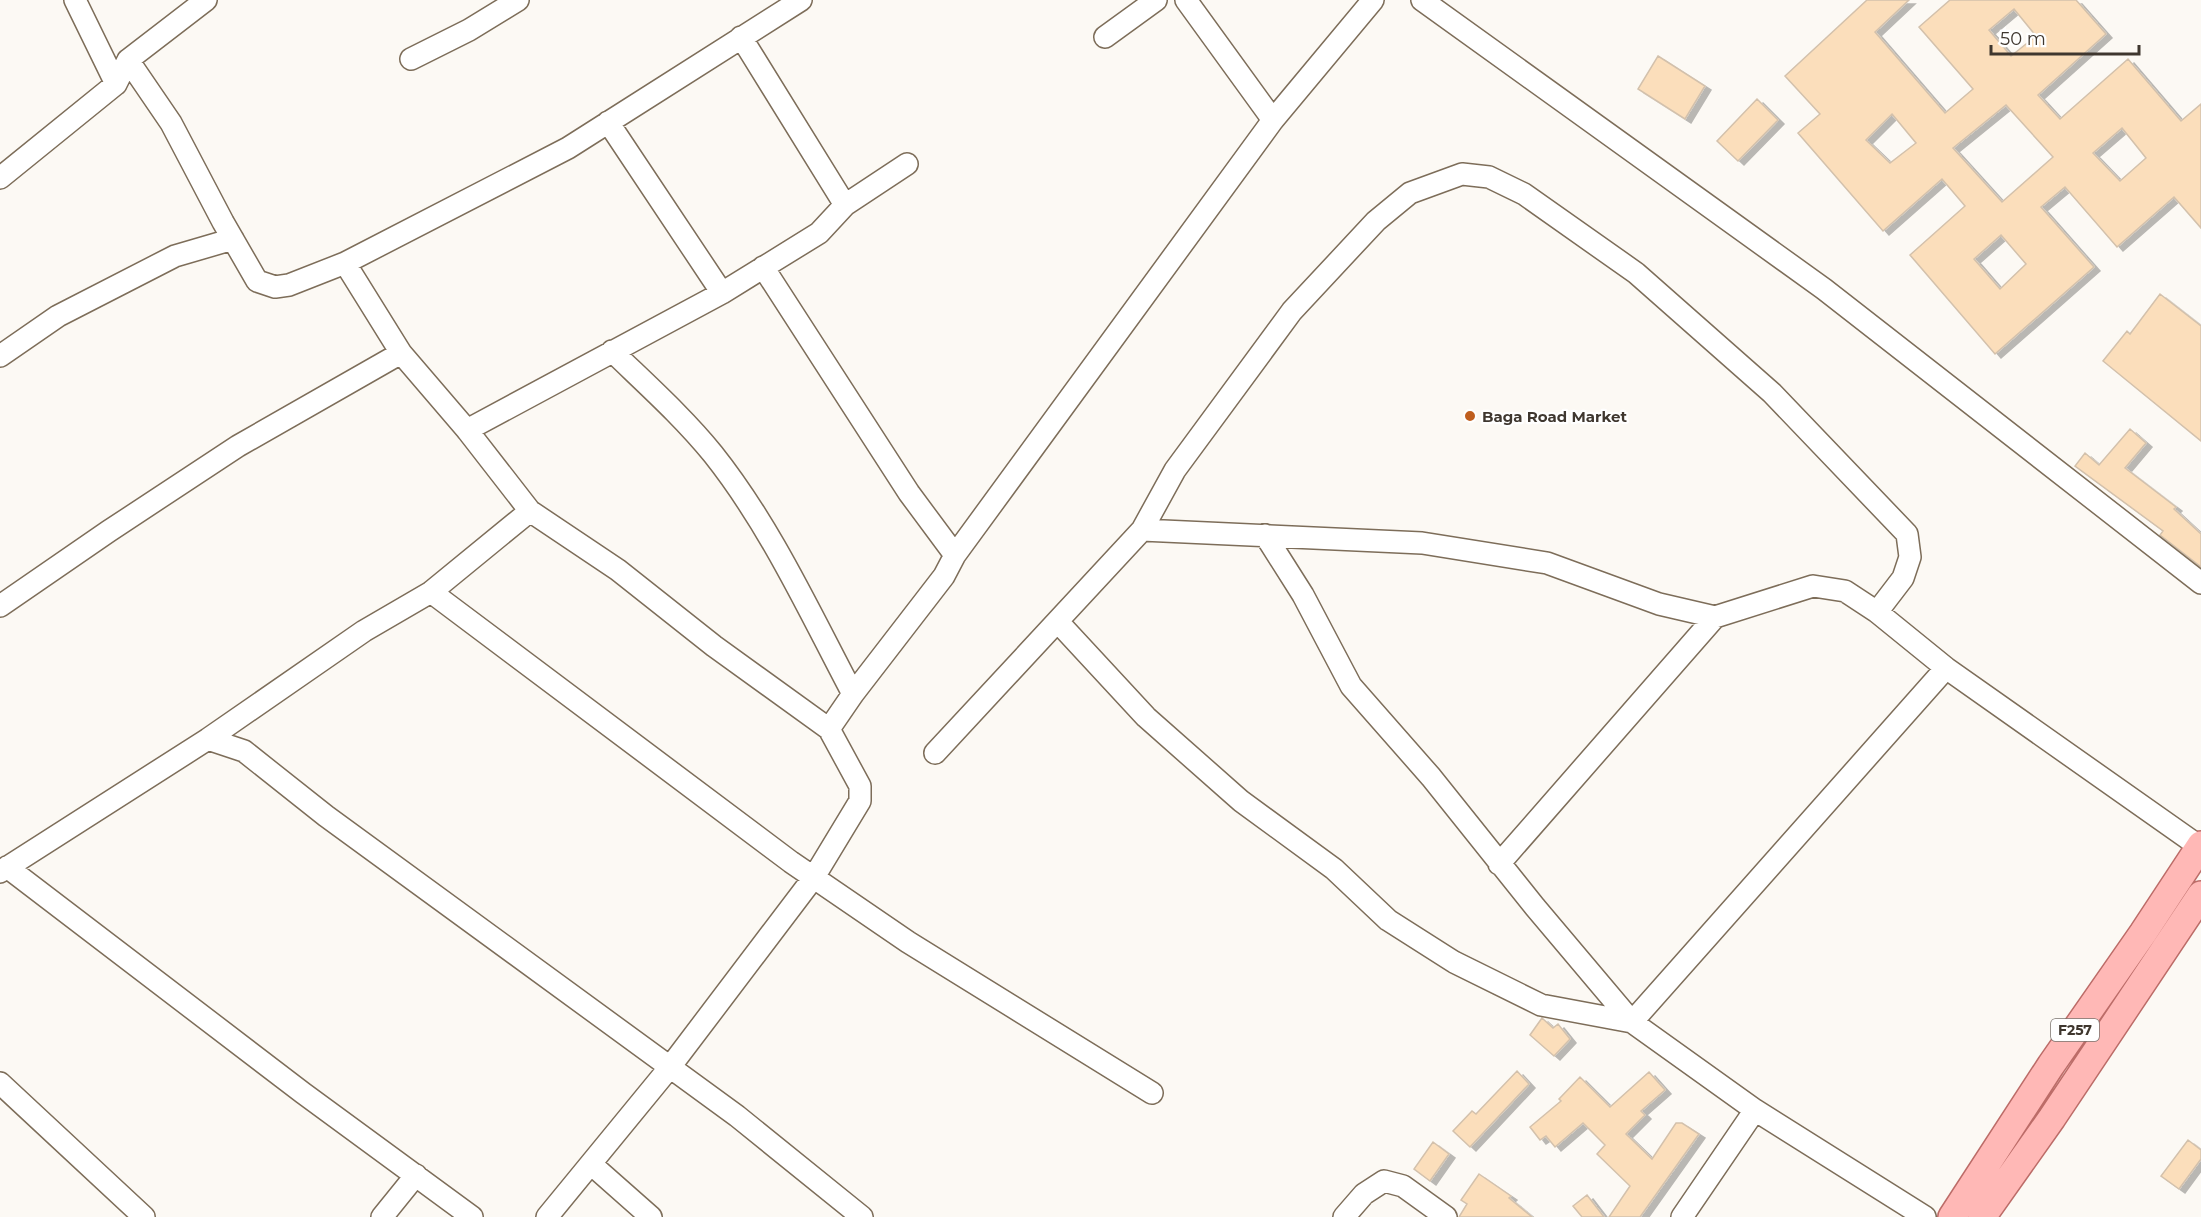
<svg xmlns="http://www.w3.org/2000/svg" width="2201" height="1217" font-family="Montserrat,sans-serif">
<defs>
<filter id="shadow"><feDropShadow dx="6" dy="4" stdDeviation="0" flood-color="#0004"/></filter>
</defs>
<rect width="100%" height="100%" fill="#fcf9f4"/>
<path fill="#fbdebb" stroke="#d3c1ac" stroke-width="1.5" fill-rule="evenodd" filter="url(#shadow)" d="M 1867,0 L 1909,0 L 1875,32 L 1945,113 L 1973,89 L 1919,27 L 1950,0 L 2076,0 L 2106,34 L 2038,95 L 2060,119 L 2128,59 L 2181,121 L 2201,104 L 2201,228 L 2174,197 L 2117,247 L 2065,187 L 2041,207 L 2094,267 L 1995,354 L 1910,255 L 1965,206 L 1942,179 L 1883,231 L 1798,133 L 1820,114 L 1785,76 ZM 2014,9 L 2036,36 L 2011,56 L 1989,30 ZM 2006,105 L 2053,157 L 2002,202 L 1953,148 ZM 1892,114 L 1916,143 L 1890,163 L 1866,140 ZM 2122,128 L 2146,158 L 2120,181 L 2093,153 ZM 2001,235 L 2026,264 L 2000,289 L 1974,259 Z
M 1658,56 L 1705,86 L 1685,119 L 1638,89 Z
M 1757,99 L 1778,120 L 1738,161 L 1717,141 Z
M 2160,294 L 2201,326 L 2201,441 L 2103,361 L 2127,331 L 2130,334 Z
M 2130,429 L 2146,443 L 2125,468 L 2176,507 L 2174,509 L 2201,534 L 2201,567 L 2160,535 L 2163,531 L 2075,466 L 2085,453 L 2099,465 Z
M 1542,1018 L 1553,1028 L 1558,1024 L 1570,1039 L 1554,1056 L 1530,1035 Z
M 1517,1071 L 1529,1084 L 1470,1147 L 1453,1131 L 1472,1111 L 1476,1114 Z
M 1649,1072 L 1665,1090 L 1641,1111 L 1645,1115 L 1626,1134 L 1652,1159 L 1676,1123 L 1682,1123 L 1699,1134 L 1640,1217 L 1609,1217 L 1630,1186 L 1597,1154 L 1605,1145 L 1583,1123 L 1555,1147 L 1546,1136 L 1540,1140 L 1530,1127 L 1561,1101 L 1559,1099 L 1580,1077 L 1610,1107 Z
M 2188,1140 L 2201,1150 L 2201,1159 L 2179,1189 L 2161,1176 Z
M 1433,1142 L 1449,1154 L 1430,1181 L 1414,1169 Z
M 1479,1174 L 1511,1196 L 1509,1198 L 1532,1217 L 1459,1217 L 1467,1204 L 1461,1200 Z
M 1587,1195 L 1604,1217 L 1582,1217 L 1573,1206 Z"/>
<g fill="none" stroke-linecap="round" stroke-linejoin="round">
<g stroke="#7d6d59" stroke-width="24">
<path id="minor" d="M 75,0 L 116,84
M 1186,0 L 1273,120
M 1422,0 L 1824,289 L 2201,583
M 741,37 L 845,205
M 1105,37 L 1156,0
M 411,59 L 469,30 L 518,0
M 128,60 L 171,123 L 223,222 L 257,281 L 275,287 L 289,285 L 345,263 L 568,148 L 801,0
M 608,122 L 722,293
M 0,178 L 116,84 L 128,60 L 206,0
M 345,263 L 401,353 L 467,430 L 530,511 L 618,570 L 714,646 L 829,729 L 860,786 L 860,801 L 814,877 L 670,1067 L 547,1217
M 763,267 L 909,493 L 955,555
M 612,351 C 646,384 683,417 713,454 C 771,527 810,613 853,694
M 0,356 L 58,316 L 175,256 L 233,239
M 467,430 L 722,293 L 819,233 L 845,205 L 907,164
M 1142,530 L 1422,543 L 1547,563 L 1659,604 L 1715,617
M 1265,535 L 1303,595 L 1351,686 L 1431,777 L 1535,907 L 1632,1022 L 1755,1110 L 1925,1217
M 431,592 L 791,862 L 908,942 L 1152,1093
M 0,606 L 109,531 L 238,446 L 401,353
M 1058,622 L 1146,717 L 1241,801 L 1334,869 L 1388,920 L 1454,962 L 1541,1005 L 1632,1022
M 829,729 L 853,694 L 944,576 L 955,555 L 1273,120 L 1373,0
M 208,739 L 244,751 L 326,816 L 737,1116 L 862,1217
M 935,753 L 1142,530 L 1175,470 L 1292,311 L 1376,221 L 1410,193 L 1462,174 L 1489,177 L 1524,194 L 1636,273 L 1772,393 L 1907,534 L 1910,557 L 1903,578 L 1877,612
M 1499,864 L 1715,617 L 1813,586 L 1845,591 L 1877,612 L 1946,668 L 2200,847
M 7,867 L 303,1093 L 472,1217
M 0,872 L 208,739 L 364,631 L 431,592 L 530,511
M 1632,1022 L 1946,668
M 0,1083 L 144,1217
M 591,1164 L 651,1217
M 382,1217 L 416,1175
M 1344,1217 L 1364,1194 L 1384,1181 L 1403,1186 L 1446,1217
M 1682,1217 L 1755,1110"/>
</g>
<g stroke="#bc6c68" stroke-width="30">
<path id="major" d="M 1952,1217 L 2051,1065 L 2143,933 L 2201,845
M 1982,1217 L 2052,1118 L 2201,895"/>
</g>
<use href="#minor" stroke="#fff" stroke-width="21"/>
<use href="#major" stroke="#ffb8b6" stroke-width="27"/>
</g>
<circle fill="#bf5e1e" stroke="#fff" stroke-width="2" cx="1470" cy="416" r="6"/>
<g text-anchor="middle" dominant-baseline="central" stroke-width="4.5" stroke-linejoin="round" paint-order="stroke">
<rect fill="#fff" stroke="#79736d" stroke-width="1.5" x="2051" y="1019" width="48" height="22" rx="4.5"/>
<g font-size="14" font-weight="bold" fill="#3f372f">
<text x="2075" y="1030">F257</text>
</g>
<g font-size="15" font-weight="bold" fill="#3f372f" stroke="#fff" text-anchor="start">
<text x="1482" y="416">Baga Road Market</text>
</g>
</g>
<path d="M1991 45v9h148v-9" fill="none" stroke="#3f372f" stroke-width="3"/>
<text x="2000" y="45" font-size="18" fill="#3f372f" stroke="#ffffff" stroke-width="4.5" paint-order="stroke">50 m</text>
</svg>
